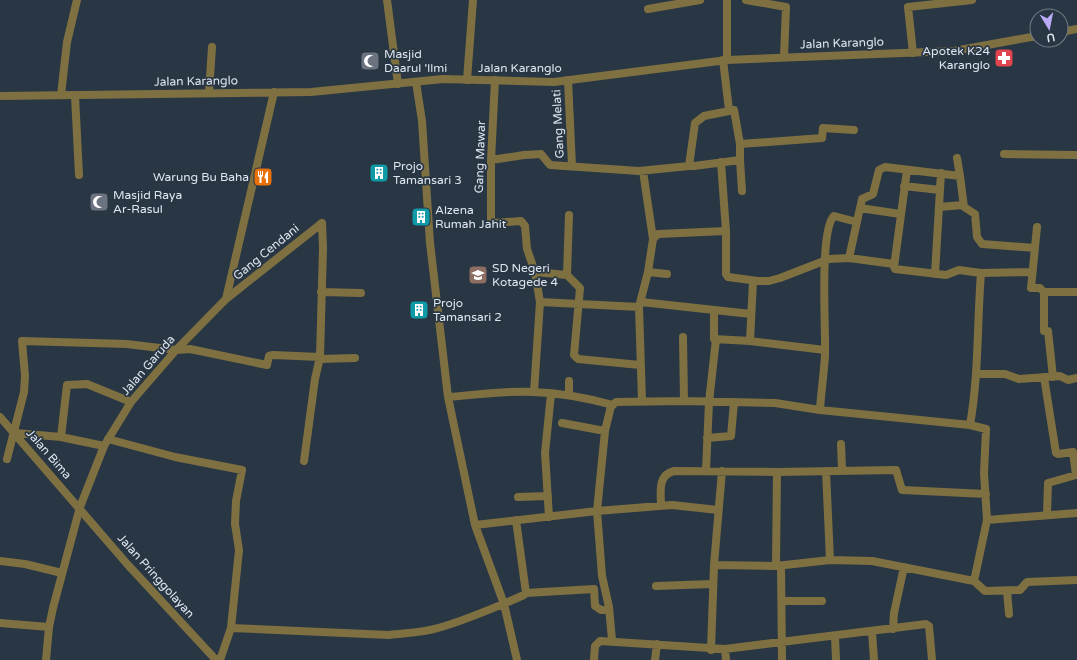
<svg xmlns="http://www.w3.org/2000/svg" width="1077" height="660" font-family="'Varela Round',sans-serif">
<rect width="100%" height="100%" fill="#293644"/>
<g fill="none" stroke-linecap="round" stroke-linejoin="round">
<path stroke="#7e7041" stroke-width="8" d="M 387,0 L 398,84
M 746,0 L 786,7 L 784,57
M 648,9 L 700,0
M 913,53 L 908,7 L 972,0
M 723,60 L 729,110
M 467,80 L 473,0
M 495,80 L 491,160 L 491,220 L 493,223 L 521,221 L 525,226 L 527,249 L 535,272 L 540,302 L 534,392
M 568,80 L 572,166
M 416,82 L 422,121 L 430,243 L 448,397 L 475,525 L 504,604 L 517,660
M 209,93 L 212,47
M 61,95 L 67,42 L 77,0
M 75,96 L 79,175
M 740,144 L 822,138 L 823,128 L 854,130
M 1004,154 L 1077,155
M 957,158 L 960,176
M 491,160 L 524,155 L 541,154 L 550,165 L 639,171 L 689,166 L 694,166 L 740,160 L 740,144 L 734,110 L 704,116 L 695,123 L 689,166
M 740,160 L 742,191
M 721,162 L 726,231 L 726,274 L 728,277 L 758,281 L 769,281 L 780,278 L 829,259 L 849,258
M 907,170 L 894,267 L 895,269 L 946,275 L 959,270 L 981,273
M 904,186 L 940,190
M 939,207 L 963,205
M 860,208 L 900,214
M 569,215 L 567,275 L 580,288 L 574,355 L 578,359 L 640,365
M 1037,227 L 1031,288 L 1040,288 L 1044,292 L 1077,292
M 653,239 L 658,234 L 726,231
M 894,264 L 849,258 L 862,199 L 873,194 L 879,170 L 885,167 L 960,176 L 964,207 L 975,214 L 977,237 L 982,244 L 1035,248
M 535,272 L 567,275
M 648,272 L 667,274
M 935,274 L 941,173
M 321,292 L 361,293
M 1044,292 L 1044,331 L 1048,331 L 1053,377
M 226,299 L 322,223
M 540,302 L 639,307
M 641,302 L 751,314
M 714,310 L 714,339 L 750,341 L 825,350
M 683,337 L 684,401
M 750,341 L 753,281
M 320,359 L 355,358
M 976,374 L 1005,374 L 1019,379 L 1060,376 L 1068,380 L 1077,378
M 1044,377 L 1056,453 L 1058,454 L 1073,452 L 1076,475 L 1048,483 L 1047,515
M 569,395 L 569,381
M 448,397 C 477,395 506,390 534,392 C 561,393 587,398 613,405
M 642,401 L 639,307 L 648,272 L 653,239 L 643,171
M 820,410 C 821,392 824,374 825,355 C 826,331 819,230 834,216 L 857,222
M 0,417 L 128,565 L 216,660
M 562,423 L 605,431
M 970,425 C 979,374 977,323 981,273 L 1032,272
M 16,433 L 61,437 L 104,446
M 61,437 L 67,385 L 87,384 L 131,402
M 707,438 L 731,436 L 734,402
M 108,439 L 175,457 L 242,470 L 236,501 L 235,524 L 239,550 L 231,628 L 220,660
M 841,444 L 842,469
M 7,459 L 24,392 L 25,376 L 22,341 L 127,344 L 176,350 L 190,349 L 267,365 L 269,356 L 273,355 L 320,357
M 304,461 L 315,379 L 320,357 L 323,248 L 322,223
M 706,471 L 709,402 L 716,339
M 826,471 L 830,560
M 518,497 L 548,496
M 661,506 C 661,493 657,475 674,471 L 777,472 L 896,470 L 902,490 L 986,494
M 549,517 L 545,453 L 551,394
M 987,520 L 1077,513
M 475,525 L 597,511 L 672,505 L 718,510
M 0,561 L 25,564 L 62,573
M 714,565 L 722,471
M 776,566 L 777,472
M 781,566 L 782,660
M 974,581 L 985,591 L 1020,590 L 1027,582 L 1077,580
M 656,586 L 712,584
M 1007,591 L 1009,614
M 526,593 L 594,589 L 595,606 L 601,610 L 609,610
M 782,601 L 822,601
M 0,623 L 49,627
M 231,628 L 389,635 C 405,633 422,633 438,628 C 467,620 496,607 524,595 L 526,593 L 516,520
M 893,629 L 894,613 L 904,567
M 872,632 L 874,660
M 835,636 L 836,660
M 612,640 L 609,607 L 602,576 L 597,511 L 605,431 L 611,406 L 616,402 L 684,401 L 775,403 L 820,410 L 970,425 L 986,429 L 984,473 L 987,520 L 974,581
M 725,649 L 726,660
M 711,650 L 714,565 L 776,566 L 830,560 L 872,561 L 974,581
M 594,660 L 595,646 L 600,641 L 725,649 L 926,624 L 929,626 L 932,660
M 655,660 L 657,644"/>
<path stroke="#7e7041" stroke-width="8" d="M 727,0 L 727,60
M 1061,32 L 1077,29
M 0,96 L 311,92 L 443,79 L 554,82 L 727,60 L 954,51 L 1037,36
M 46,660 L 49,627 L 53,608 L 80,507 L 104,446 L 131,402 L 176,350 L 226,299 L 274,92"/>
</g>
<defs>
<g id="pharmacy-square" transform="scale(1)"><rect x="-9" y="-9" width="18" height="18" rx="4" fill="#e0444e" stroke="#293644"/><path d="M-2-6h4v4h4v4h-4v4h-4v-4h-4v-4h4Z" fill="#fff"/></g>
<g id="mosque-square" transform="scale(1)"><rect x="-9" y="-9" width="18" height="18" rx="4" fill="#6b7280" stroke="#293644"/><path d="M3.5-4.9A6 6 0 1 0 3.5 4.9A5 5 0 1 1 3.5-4.9Z" fill="#fff"/></g>
<g id="building-square" transform="scale(1)"><rect x="-9" y="-9" width="18" height="18" rx="4" fill="#0f9aa8" stroke="#293644"/><path d="M-4-6H4V6H1V3H-1V6H-4ZM-2.5-4.3h1.7v1.8h-1.7ZM.8-4.3h1.7v1.8H.8ZM-2.5-1h1.7V.8h-1.7ZM.8-1h1.7V.8H.8Z" fill="#fff"/></g>
<g id="restaurant-square" transform="scale(1)"><rect x="-9" y="-9" width="18" height="18" rx="4" fill="#e8710a" stroke="#293644"/><path d="M-5-6h1v4h1v-4h1v4h1v-4h1v5L-1.5 .5V6h-2V.5L-5-1ZM5-6V6H3V1.5H1.5Q1.5-4 5-6Z" fill="#fff"/></g>
<g id="school-square" transform="scale(1)"><rect x="-9" y="-9" width="18" height="18" rx="4" fill="#8d6e63" stroke="#293644"/><path d="M0-5L7-2L0 1L-7-2ZM-4 1L0 2.5L4 1V4Q0 6-4 4Z" fill="#fff"/></g>
</defs>
<g fill-rule="evenodd">
<use href="#pharmacy-square" x="1004" y="58"/>
<use href="#mosque-square" x="370" y="61"/>
<use href="#building-square" x="379" y="173"/>
<use href="#restaurant-square" x="263" y="177"/>
<use href="#mosque-square" x="99" y="202"/>
<use href="#building-square" x="421" y="217"/>
<use href="#school-square" x="478" y="275"/>
<use href="#building-square" x="419" y="310"/>
</g>
<g text-anchor="middle" dominant-baseline="central" stroke-width="3.5" stroke-linejoin="round" paint-order="stroke">
<g font-size="12" fill="#dee6ef" stroke="#293644">
<text transform="translate(842 43) rotate(-2)">Jalan Karanglo</text>
<text x="520" y="68">Jalan Karanglo</text>
<text transform="translate(196 81) rotate(-1)">Jalan Karanglo</text>
<text transform="translate(558 124) rotate(-93)">Gang Melati</text>
<text transform="translate(480 157) rotate(-88)">Gang Mawar</text>
<text transform="translate(266 252) rotate(-39)">Gang Cendani</text>
<text transform="translate(148 365) rotate(-49)">Jalan Garuda</text>
<text transform="translate(49 454) rotate(49)">Jalan Bima</text>
<text transform="translate(156 576) rotate(48)">Jalan Pringgolayan</text>
</g>
<g font-size="12" fill="#dee6ef" stroke="#293644" text-anchor="start">
<text x="990" y="51" text-anchor="end">Apotek K24<tspan x="990" dy="14">Karanglo</tspan></text>
<text x="384" y="54">Masjid<tspan x="384" dy="14">Daarul 'Ilmi</tspan></text>
<text x="393" y="166">Projo<tspan x="393" dy="14">Tamansari 3</tspan></text>
<text x="249" y="177" text-anchor="end">Warung Bu Baha</text>
<text x="113" y="195">Masjid Raya<tspan x="113" dy="14">Ar-Rasul</tspan></text>
<text x="435" y="210">Alzena<tspan x="435" dy="14">Rumah Jahit</tspan></text>
<text x="492" y="268">SD Negeri<tspan x="492" dy="14">Kotagede 4</tspan></text>
<text x="433" y="303">Projo<tspan x="433" dy="14">Tamansari 2</tspan></text>
</g>
</g>
<g transform="translate(1049 28) rotate(170)"><circle r="19" fill="#293644" stroke="#717c88"/>
<path d="M0-3L7 15L0 10L-7 15Z" fill="#b9abf7"/>
<text y="-6" font-size="11" font-weight="bold" text-anchor="middle" fill="#dee6ef">U</text>
</g>
</svg>
